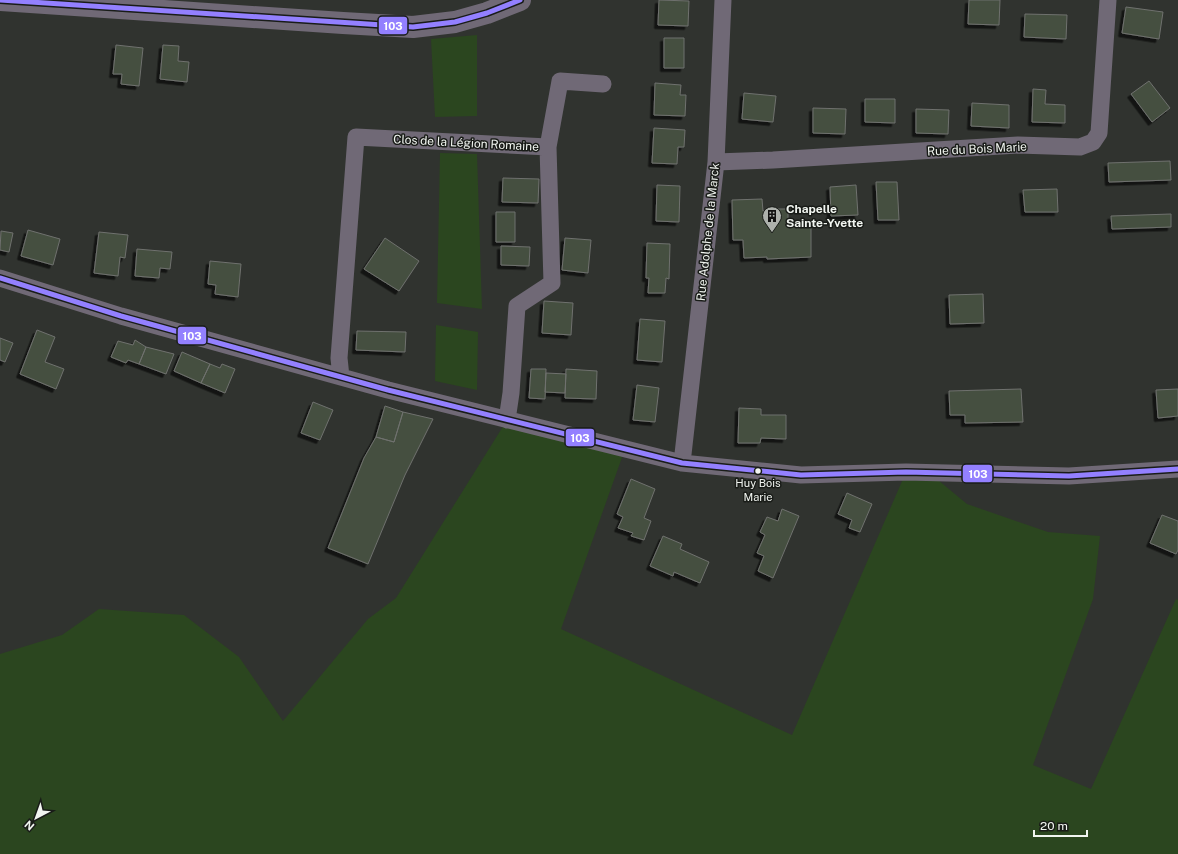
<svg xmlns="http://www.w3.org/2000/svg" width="1178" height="854" font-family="'Public Sans',sans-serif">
<defs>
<filter id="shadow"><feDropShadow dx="-3.5" dy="3.5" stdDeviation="0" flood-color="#0009"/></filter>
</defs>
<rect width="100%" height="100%" fill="#30332f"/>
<path fill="#2b461f" d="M 477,35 L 477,116 L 435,117 L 431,39 Z
M 440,153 L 477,154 L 482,309 L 437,303 Z
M 436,325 L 478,332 L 477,390 L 435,381 Z
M 507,420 L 625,449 L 561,629 L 792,735 L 906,472 L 938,480 L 967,504 L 1048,532 L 1100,536 L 1093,599 L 1033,765 L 1091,789 L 1176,599 L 1178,600 L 1178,854 L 0,854 L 0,654 L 62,635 L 99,609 L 184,615 L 239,657 L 283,721 L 368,619 L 396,598 Z"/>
<path fill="#454f40" stroke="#6f716e" filter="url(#shadow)" d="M 659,0 L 689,1 L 688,26 L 658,25 Z
M 969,0 L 1000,0 L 999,25 L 968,24 Z
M 1126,7 L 1163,12 L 1159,39 L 1122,33 Z
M 1025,14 L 1067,15 L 1066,39 L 1024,37 Z
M 664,38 L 684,38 L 684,68 L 664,68 Z
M 116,45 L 143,48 L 139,86 L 121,84 L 122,74 L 113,74 Z
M 163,45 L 179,46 L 178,61 L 189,62 L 187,82 L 160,79 Z
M 1149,81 L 1170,108 L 1152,122 L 1131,94 Z
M 655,83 L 681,85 L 680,95 L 686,95 L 685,116 L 654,115 Z
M 1033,89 L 1046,90 L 1045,104 L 1065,105 L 1065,123 L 1032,122 Z
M 744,93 L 776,96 L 773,122 L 742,119 Z
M 865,99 L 895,99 L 895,123 L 865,122 Z
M 972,103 L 1009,105 L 1009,128 L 971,126 Z
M 813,108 L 846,109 L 845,134 L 813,133 Z
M 916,109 L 949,110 L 948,134 L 916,133 Z
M 654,128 L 685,130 L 684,147 L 678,147 L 677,164 L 652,163 Z
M 1170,161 L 1171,180 L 1109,182 L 1108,163 Z
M 503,178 L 539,179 L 538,203 L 502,202 Z
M 876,182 L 897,182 L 899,220 L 878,220 Z
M 657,185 L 680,186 L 679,222 L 656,221 Z
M 856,185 L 858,215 L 831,216 L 830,187 Z
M 1057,189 L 1058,212 L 1025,212 L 1023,190 Z
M 762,199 L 763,211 L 767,211 L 768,226 L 776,225 L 777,209 L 788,209 L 788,226 L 811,225 L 811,257 L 767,259 L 767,257 L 744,258 L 743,240 L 733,240 L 732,200 Z
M 496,212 L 515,212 L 515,242 L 496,242 Z
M 1171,214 L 1171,227 L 1112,229 L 1111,216 Z
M 28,230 L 60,239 L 53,265 L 21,256 Z
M 1,231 L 13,233 L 9,252 L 0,250 Z
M 99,232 L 128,235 L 125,258 L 120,257 L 118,276 L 94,273 Z
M 385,238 L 419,261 L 399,291 L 364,269 Z
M 565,238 L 591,240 L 588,273 L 562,270 Z
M 647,243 L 670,244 L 669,279 L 666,278 L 665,293 L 648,293 L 649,278 L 646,278 Z
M 501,246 L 530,247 L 529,266 L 501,265 Z
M 137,249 L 172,252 L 170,269 L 160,268 L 159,278 L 135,276 Z
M 210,261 L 241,264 L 238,297 L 215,294 L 216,285 L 208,284 Z
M 983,294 L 984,323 L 950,324 L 949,295 Z
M 544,301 L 573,303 L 571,335 L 542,333 Z
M 640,319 L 665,321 L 662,362 L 637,360 Z
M 37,330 L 55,337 L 45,362 L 64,369 L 56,389 L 20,374 Z
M 357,331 L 406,332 L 405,352 L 356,350 Z
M 0,338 L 13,343 L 5,362 L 0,360 Z
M 135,340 L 146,347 L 139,364 L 128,360 L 126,363 L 111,357 L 118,341 L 133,345 Z
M 146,347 L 174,354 L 166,374 L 139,364 Z
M 182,352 L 210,364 L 201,383 L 174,371 Z
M 210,364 L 220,368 L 222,364 L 235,369 L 225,393 L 201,383 Z
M 531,369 L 546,369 L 545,399 L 529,398 Z
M 566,369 L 597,371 L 596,399 L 565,398 Z
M 546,373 L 566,374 L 565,393 L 545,392 Z
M 637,385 L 659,388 L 655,422 L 633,420 Z
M 1021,389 L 1023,422 L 965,423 L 965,415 L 950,415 L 949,391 Z
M 1178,389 L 1178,416 L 1158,418 L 1156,390 Z
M 313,402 L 333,410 L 320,440 L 301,433 Z
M 385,406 L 403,412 L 394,442 L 376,437 Z
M 739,408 L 761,409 L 761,415 L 786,415 L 786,439 L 761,438 L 760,443 L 738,443 Z
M 403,412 L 433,419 L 405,475 L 368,564 L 328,548 L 364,458 L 376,437 L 394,442 Z
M 631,479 L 655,489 L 644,518 L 651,521 L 644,540 L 631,536 L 633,533 L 618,528 L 623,517 L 617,514 Z
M 847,493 L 872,504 L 860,532 L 849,528 L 852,520 L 838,514 Z
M 782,509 L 799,516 L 773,578 L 758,571 L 764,556 L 757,553 L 765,535 L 760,532 L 767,517 L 778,521 Z
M 1162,515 L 1178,521 L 1178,550 L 1176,554 L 1150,543 Z
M 663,536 L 682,544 L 680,549 L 709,562 L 700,583 L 674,572 L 673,576 L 650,566 Z"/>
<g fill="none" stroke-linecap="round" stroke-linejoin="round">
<path stroke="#706976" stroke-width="17" d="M 548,147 L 560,81 L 603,84
M 716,162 L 773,160 L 1018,145 L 1080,147 L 1093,142 L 1099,133 L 1108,0
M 0,278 L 121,316 L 388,390 L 682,463 L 801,475 L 906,472 L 1069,476 L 1178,469
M 341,377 L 339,358 L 356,137 L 548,147 L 552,283 L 517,306 L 511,393 L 507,420
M 682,463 L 716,162 L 723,0"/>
<path stroke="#706976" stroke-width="22" d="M 0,0 L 343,23 L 413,27 L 455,22 L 487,13 L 520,0"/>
<g stroke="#191c18" stroke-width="8">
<path id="bus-1" d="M 0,0 L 413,27 L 455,22 L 487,13 L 520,0
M 0,278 L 121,316 L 388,390 L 682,463 L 801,475 L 906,472 L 1069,476 L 1178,469"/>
</g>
<use href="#bus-1" stroke="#9380ff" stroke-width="5"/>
</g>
<defs>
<g id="building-pin" transform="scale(1)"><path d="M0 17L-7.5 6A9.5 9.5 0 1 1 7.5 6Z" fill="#adb1ac" stroke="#191c18"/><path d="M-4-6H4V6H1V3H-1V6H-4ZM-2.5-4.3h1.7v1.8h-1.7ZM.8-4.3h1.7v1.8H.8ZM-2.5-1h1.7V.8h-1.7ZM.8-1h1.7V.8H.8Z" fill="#111"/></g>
</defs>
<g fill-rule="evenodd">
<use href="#building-pin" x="772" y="216"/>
</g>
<circle fill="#f1f5f0" stroke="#191c18" stroke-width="1.5" cx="758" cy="471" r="3.5"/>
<g text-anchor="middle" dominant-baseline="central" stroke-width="3" stroke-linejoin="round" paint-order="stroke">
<g font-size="11" fill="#f1f5f0" stroke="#191c18">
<text x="758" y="483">Huy Bois<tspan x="758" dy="14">Marie</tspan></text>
</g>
<g font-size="12" fill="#f1f5f0" stroke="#191c18">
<text transform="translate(466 143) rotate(3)">Clos de la Légion Romaine</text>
<text transform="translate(977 149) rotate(-3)">Rue du Bois Marie</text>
<text transform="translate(708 232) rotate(-84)">Rue Adolphe de la Marck</text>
</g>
<g font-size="12" font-weight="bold" fill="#f1f5f0" stroke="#191c18" text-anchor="start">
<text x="786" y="209">Chapelle<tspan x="786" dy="14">Sainte-Yvette</tspan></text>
</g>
</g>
<g stroke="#191c18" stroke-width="1.5">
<rect x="378" y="16" width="30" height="19" rx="4" fill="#9380ff"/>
<rect x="177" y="326" width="30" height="19" rx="4" fill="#9380ff"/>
<rect x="565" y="428" width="30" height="19" rx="4" fill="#9380ff"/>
<rect x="962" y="464" width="31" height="19" rx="4" fill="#9380ff"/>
</g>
<g font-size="11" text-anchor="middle" font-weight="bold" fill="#fff">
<text x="393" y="30">103</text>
<text x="192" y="340">103</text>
<text x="580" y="442">103</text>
<text x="978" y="478">103</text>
</g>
<g transform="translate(36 818) rotate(221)" stroke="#191c18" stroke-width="3" paint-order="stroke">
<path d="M0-3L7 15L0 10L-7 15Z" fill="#f1f5f0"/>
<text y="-6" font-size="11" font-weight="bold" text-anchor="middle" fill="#f1f5f0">N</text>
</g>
<path d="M1034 830v6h53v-6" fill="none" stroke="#f1f5f0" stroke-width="2"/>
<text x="1040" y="830" font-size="12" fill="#f1f5f0" stroke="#191c18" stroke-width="3" paint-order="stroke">20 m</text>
</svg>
